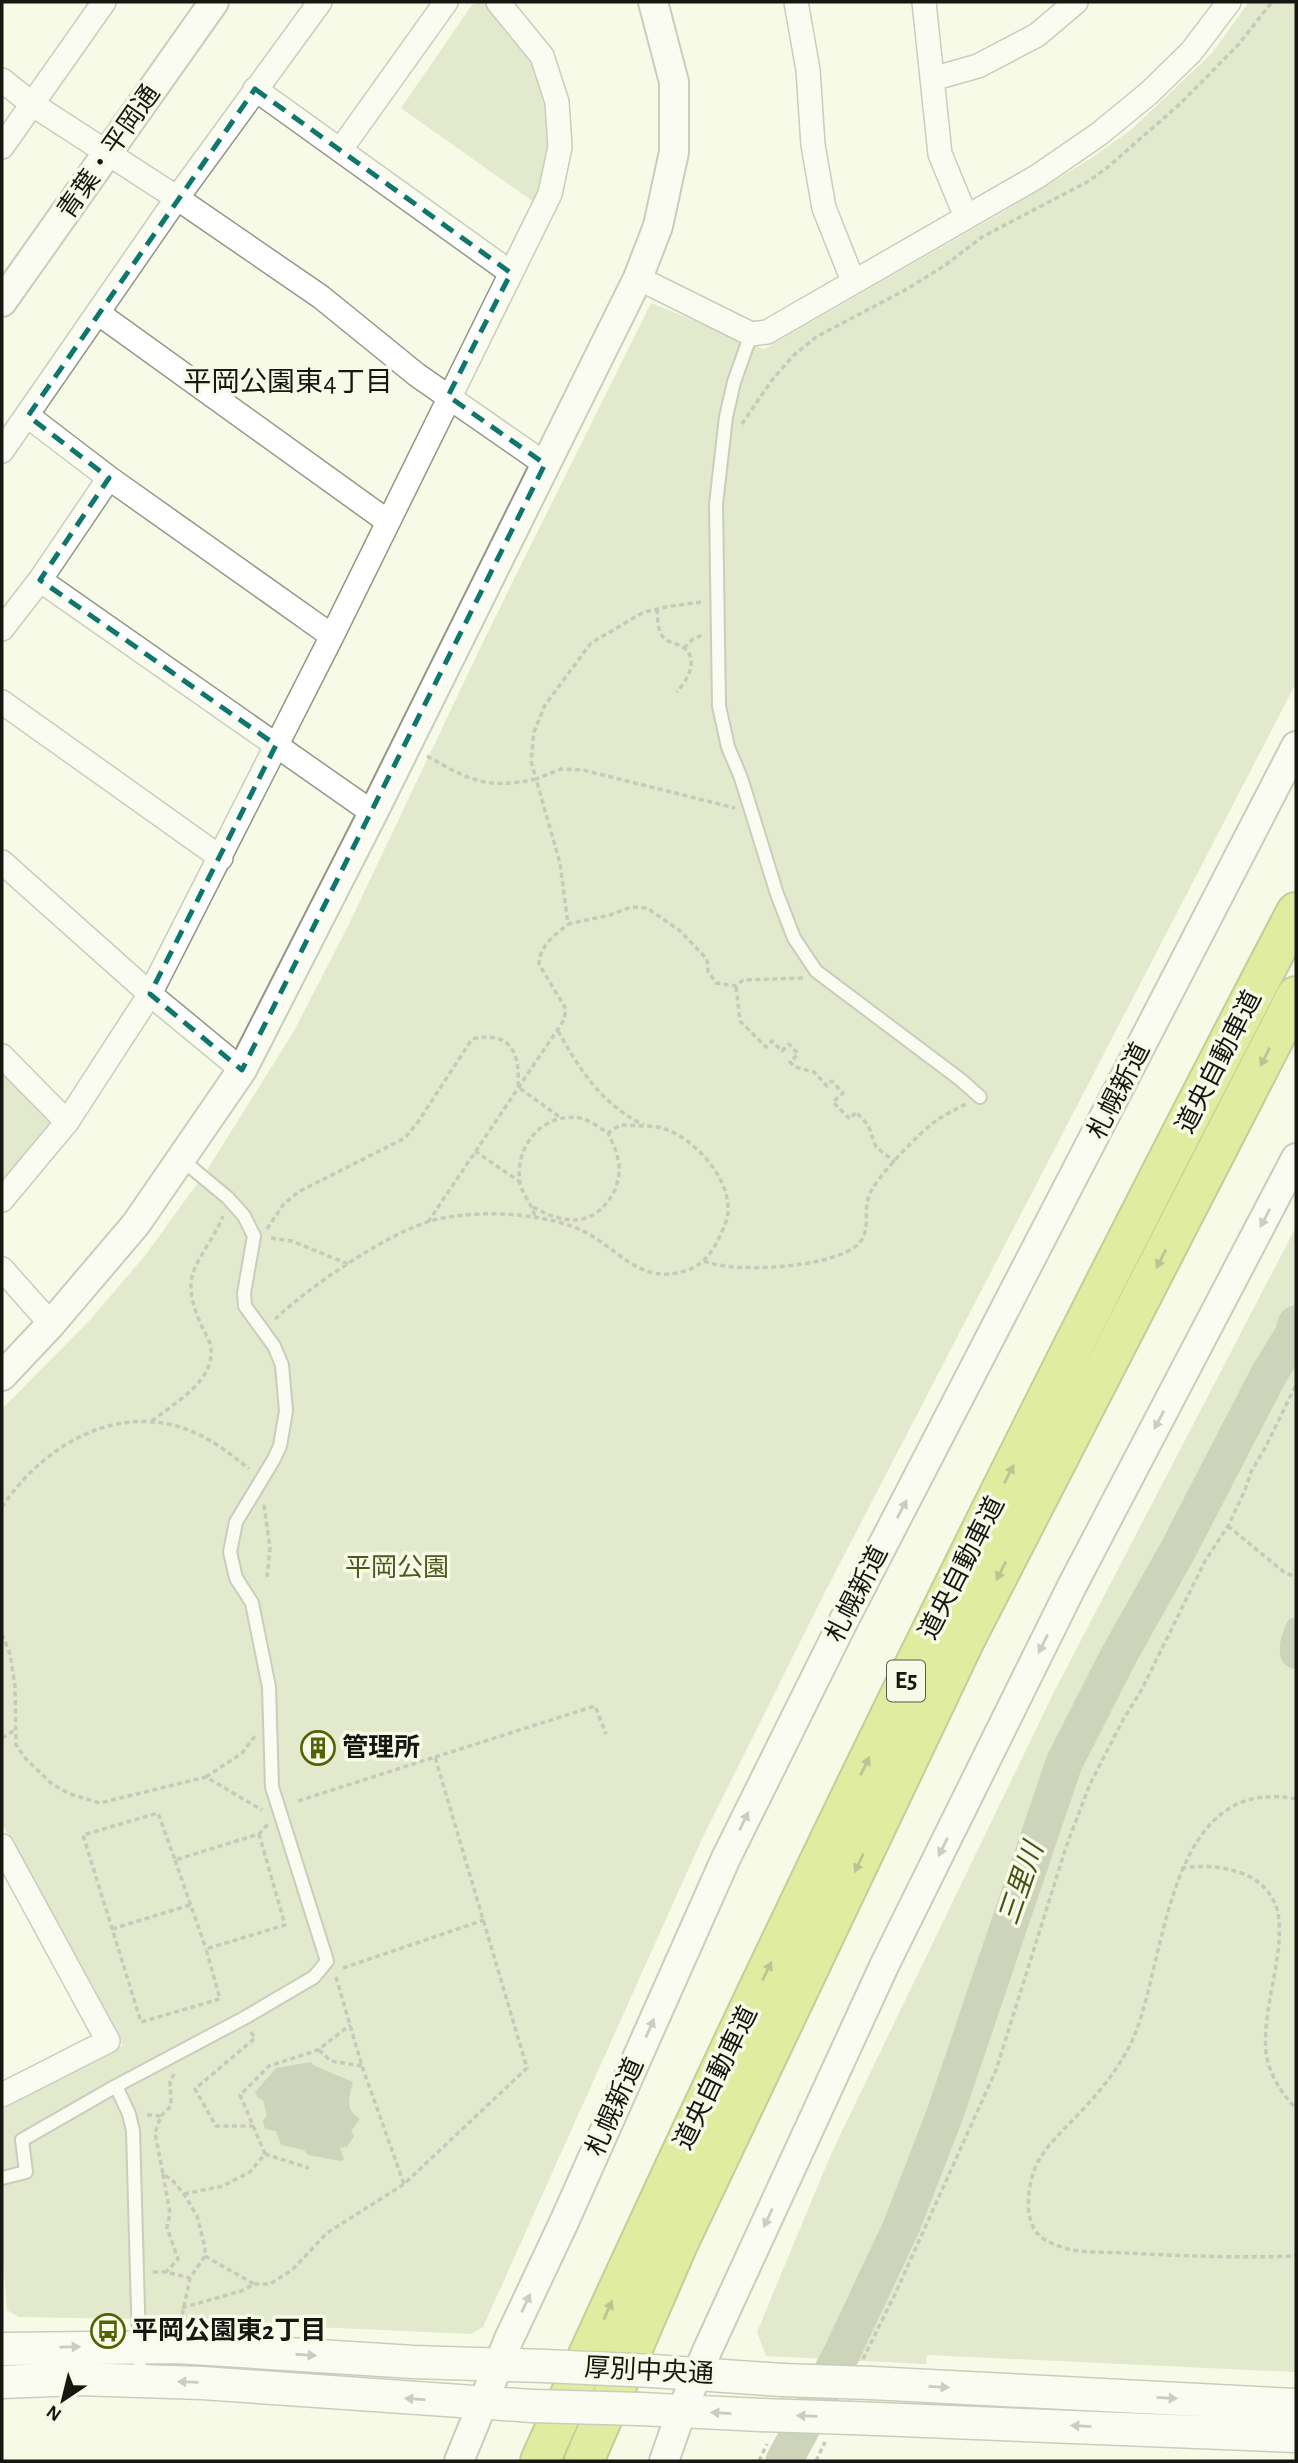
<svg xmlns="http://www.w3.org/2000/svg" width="1298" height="2463" font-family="'Alegreya Sans','Noto Sans JP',sans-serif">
<rect width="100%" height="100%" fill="#f6fae7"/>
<path fill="#cad4ac" d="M 483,2 L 497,13 L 540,67 L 553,135 L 538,205 L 401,108 L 472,5 Z
M 1249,2 L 1296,2 L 1296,683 L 823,1596 L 701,1841 L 483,2327 L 471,2334 L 134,2319 L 19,2317 L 7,2310 L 2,2249 L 2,2110 L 123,2045 L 2,1824 L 2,1409 L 91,1319 L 147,1253 L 207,1170 L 294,1031 L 348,926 L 485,638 L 651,303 L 764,349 L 1003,212 L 1090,159 L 1132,129 L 1212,53 Z
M 2,1071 L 54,1126 L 2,1189 Z
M 1296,1227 L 1296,2372 L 927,2355 L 926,2364 L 766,2356 L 757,2332 L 832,2152 L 1053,1694 Z"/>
<path fill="#9da680" d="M 1296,1617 L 1296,1669 C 1271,1666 1280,1634 1289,1619 Z
M 311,2062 L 313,2065 L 353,2082 C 349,2098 344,2109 360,2119 L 351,2131 L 354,2136 L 347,2147 L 340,2148 L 344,2160 L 341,2161 L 308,2155 L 304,2150 L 281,2145 L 276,2131 L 265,2129 L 263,2121 L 267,2115 L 263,2100 L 258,2098 L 255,2092 L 276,2068 Z"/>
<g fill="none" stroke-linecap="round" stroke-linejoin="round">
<path stroke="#9da680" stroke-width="37" d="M 784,2461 L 841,2355 L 902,2225 L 945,2114 L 1064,1763 L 1119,1655 L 1178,1550 L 1269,1374 L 1293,1335 L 1296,1324"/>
<g stroke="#939886" stroke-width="16">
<path id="service" d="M 751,334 L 734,382 L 726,417 L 716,504 L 719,706 L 728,747 L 741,778 L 777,894 L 794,938 L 816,971 L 961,1080 L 980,1097
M 116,2086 L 246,2017 L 314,1977 L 327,1961 L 272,1787 L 269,1687 L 252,1603 L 236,1578 L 230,1552 L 236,1522 L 274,1459 L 280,1446 L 286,1411 L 282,1365 L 274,1346 L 245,1306 L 244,1293 L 254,1236 L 244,1216 L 228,1198 L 181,1159
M 2,2178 L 26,2172 L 22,2140 L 116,2086 L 129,2114 L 133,2131 L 140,2380"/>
</g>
<g stroke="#939886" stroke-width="26">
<path id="minor" d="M 796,2 L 808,70 L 813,145 L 824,208 L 853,281
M 924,2 L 940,154 L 966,217
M 932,79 L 978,66 L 1037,35 L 1076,2
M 2,80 L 32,104 L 177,198 L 321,297 L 417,375 L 545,464
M 255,89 L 511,273
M 2,147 L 104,2
M 341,149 L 446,2
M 638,278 L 751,334 L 767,332 L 1038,176 L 1099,134 L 1149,93 L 1191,52 L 1229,2
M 98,313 L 387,521
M 28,416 L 109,478 L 332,636
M 2,451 L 177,198 L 320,2
M 40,580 L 373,813
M 2,629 L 40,580 L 109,478
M 2,702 L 221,858
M 2,862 L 150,994 L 242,1070
M 2,1056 L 67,1122
M 2,1200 L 67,1122 L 150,994 L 332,636 L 550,194 L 560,147 L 557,102 L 542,56 L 498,2
M 2,1269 L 51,1324
M 2,1846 L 108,2041 L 2,2095"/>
</g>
<g stroke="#939886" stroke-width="32">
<path id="tertiary" d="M 2,302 L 214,2
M 2,1376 L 51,1324 L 136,1224 L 242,1070 L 373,813 L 638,278 L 658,226 L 674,152 L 674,82 L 653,2
M 459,2461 L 509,2339 L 565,2220 L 726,1858 L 843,1622 L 1296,746
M 664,2461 L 682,2410 L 707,2351 L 884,1966 L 1072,1586 L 1296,1158"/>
</g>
<g stroke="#939886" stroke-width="35">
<path id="secondary" d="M 2,2349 L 178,2347 L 413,2362 L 545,2366
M 653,2371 L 782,2380
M 2,2382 L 77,2379 L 202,2383 L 532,2406
M 871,2383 L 1296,2405
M 640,2409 L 761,2415
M 852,2418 L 1296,2436"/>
</g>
<g stroke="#889836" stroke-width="42">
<path id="motorway" d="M 540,2461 C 776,1937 1030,1421 1296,912
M 584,2461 L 678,2244 L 965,1640 L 1296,996"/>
</g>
<path stroke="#8e9184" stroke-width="3.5" stroke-dasharray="5 3.5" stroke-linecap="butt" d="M 742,424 L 772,380 L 793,356 L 816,337 L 907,289 L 944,266 L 982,237 L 1089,181 L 1108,167 L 1181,103 L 1238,45 L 1272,2
M 701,602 L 671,606 L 644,612 L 591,643 L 545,705 L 534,732 L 531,761 L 536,779 L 561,769 L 583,770 L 735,808
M 657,609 C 658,619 657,629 663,637 C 668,643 677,643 683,647 C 700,660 687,680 677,692
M 684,648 L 693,639 L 702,635
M 427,756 C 469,780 487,790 536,779 L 560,863 L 568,924 L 610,915 L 631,907 L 647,908 L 679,930 L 707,959 L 708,971 L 716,983 L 736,986 L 743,980 L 803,978
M 736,987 L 740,1021 L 766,1047 L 772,1041 L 782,1051 L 789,1044 L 798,1054 L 790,1062 L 795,1067 L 814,1072 L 827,1086 L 832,1081 L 843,1093 L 833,1102 L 850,1119 L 856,1112 L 868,1125 L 876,1147 L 895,1162
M 558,1031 C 580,1070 602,1105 644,1125
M 475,1151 L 520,1182
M 533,1207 C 565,1225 594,1228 614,1192 C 618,1183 621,1170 618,1160 C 617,1151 612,1142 608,1133
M 428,1222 L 564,1020 L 566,1009 L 539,964 C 540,945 555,935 568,924
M 267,1229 L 283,1205 L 298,1192 L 405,1138 L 418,1122 L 472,1039 C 512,1030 520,1054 518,1087 L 561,1118
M 271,1238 L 292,1241 L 348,1264
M 704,1261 C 733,1274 839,1268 860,1242 C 871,1228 863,1211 869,1196 C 874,1179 922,1130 937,1120 C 946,1114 956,1109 966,1104
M 275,1319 C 309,1287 382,1237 427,1222 C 469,1209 534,1212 574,1227 C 617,1243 636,1288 688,1270 C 704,1264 713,1251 720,1236 C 723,1229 728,1219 728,1211 C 730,1177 693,1137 662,1128 C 649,1125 634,1126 620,1125 L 608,1133 C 600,1128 590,1120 580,1118 C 542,1112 514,1147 520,1183 C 523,1196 533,1205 535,1218
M 152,1421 C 174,1403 214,1382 211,1349 C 211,1343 206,1335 203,1329 C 197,1315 190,1300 191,1283 C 192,1263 215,1238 223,1216
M 264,1505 L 270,1548 L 267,1577
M 2,1507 C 41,1448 113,1403 186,1429 C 210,1438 230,1453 249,1469
M 1228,1526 L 1285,1573 L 1296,1577
M 2,1634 L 10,1654 L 15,1686 L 16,1745 L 25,1758 L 52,1784 L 70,1794 L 100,1803 L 206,1777 L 262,1810
M 2,1738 L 15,1730
M 435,1757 L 595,1706 L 606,1734
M 206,1777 L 242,1753 L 255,1736
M 1296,1799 C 1168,1774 1167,1954 1135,2034 C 1120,2071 1090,2103 1062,2131 C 1054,2140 1045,2149 1039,2160 C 1028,2179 1022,2219 1039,2235 C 1047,2243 1063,2248 1073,2250 C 1090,2253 1109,2252 1126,2253 C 1183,2256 1240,2258 1296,2256
M 259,1834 L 285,1925 L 206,1949 L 220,1999 L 141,2022 L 83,1835 L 158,1813 L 175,1860 L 259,1834 L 268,1824
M 175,1860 L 206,1949
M 1181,1868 C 1204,1865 1222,1866 1244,1874 C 1260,1880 1275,1896 1278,1913 C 1285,1956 1262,2007 1266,2052 C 1268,2072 1282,2095 1296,2108
M 112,1929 L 190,1905
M 343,1968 L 484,1920
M 336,1977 L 362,2066 L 404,2184
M 251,2032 L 255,2038 L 195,2089 L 216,2126 L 253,2126
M 319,2050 L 331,2061 L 362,2066
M 147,2115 L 161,2116 L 155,2133 L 163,2174 L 172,2180 L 184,2194 L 197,2216 L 205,2247 L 205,2256 L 190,2278 L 181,2320
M 161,2116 L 171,2106 L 170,2082 L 174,2074
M 265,2154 L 240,2095 L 269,2066 L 318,2050 L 350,2025
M 163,2174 L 170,2213 L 167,2228 L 178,2259 L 166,2272
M 184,2194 L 223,2186 L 250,2172 L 265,2154 L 309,2168
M 205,2256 L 254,2284
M 153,2272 L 166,2272 L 190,2278
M 182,2308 L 241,2291 L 254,2284 L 270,2284 L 292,2270 L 327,2233 L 404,2184 L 527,2068 L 435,1757 L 295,1802
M 863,2359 L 896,2292 L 996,2070 L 1066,1847 L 1090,1784 L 1123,1720 L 1142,1689 L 1205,1561 L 1228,1526 L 1245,1490 L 1251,1472 L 1265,1448 L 1296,1385
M 759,2461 L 767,2444
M 816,2461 L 825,2442"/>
<use href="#service" stroke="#fff" stroke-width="12"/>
<use href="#minor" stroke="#fff" stroke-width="23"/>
<use href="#tertiary" stroke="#fff" stroke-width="28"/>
<use href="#secondary" stroke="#fff" stroke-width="32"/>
<use href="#motorway" stroke="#c5de4a" stroke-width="38"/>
<g stroke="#939886" stroke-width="35" stroke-linecap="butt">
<path id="secondary-bridge" d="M 545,2366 L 653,2371
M 782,2380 L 871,2383
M 532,2406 L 640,2409
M 761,2415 L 852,2418"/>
</g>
<use href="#secondary-bridge" stroke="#fff" stroke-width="32"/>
</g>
<defs><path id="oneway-solid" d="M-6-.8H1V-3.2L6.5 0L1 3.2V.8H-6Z" transform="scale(1.75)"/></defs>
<g fill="#768430">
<use href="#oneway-solid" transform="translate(1265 1057) rotate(117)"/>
<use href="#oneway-solid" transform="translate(1161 1259) rotate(117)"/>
<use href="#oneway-solid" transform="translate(1009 1474) rotate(-63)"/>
<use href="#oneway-solid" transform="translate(1001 1571) rotate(117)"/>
<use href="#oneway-solid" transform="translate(865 1766) rotate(-64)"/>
<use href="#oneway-solid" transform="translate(859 1863) rotate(115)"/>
<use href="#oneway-solid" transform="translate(767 1971) rotate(-64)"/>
<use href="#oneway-solid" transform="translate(608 2310) rotate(-66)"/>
</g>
<g fill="#969794">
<use href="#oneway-solid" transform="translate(1265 1218) rotate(118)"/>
<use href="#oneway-solid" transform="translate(1159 1420) rotate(118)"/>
<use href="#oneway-solid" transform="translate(902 1509) rotate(-62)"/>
<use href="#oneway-solid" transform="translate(1043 1644) rotate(116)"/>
<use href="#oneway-solid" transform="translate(744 1821) rotate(-64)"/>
<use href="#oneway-solid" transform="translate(943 1847) rotate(116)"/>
<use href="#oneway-solid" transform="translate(650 2028) rotate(-66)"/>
<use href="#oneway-solid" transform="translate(768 2218) rotate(115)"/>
<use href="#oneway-solid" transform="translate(526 2303) rotate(-65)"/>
<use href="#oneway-solid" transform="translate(70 2347) rotate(-1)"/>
<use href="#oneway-solid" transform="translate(306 2355) rotate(4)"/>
<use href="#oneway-solid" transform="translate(188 2382) rotate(-178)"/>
<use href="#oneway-solid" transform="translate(939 2387) rotate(3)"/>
<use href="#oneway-solid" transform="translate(1167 2398) rotate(3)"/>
<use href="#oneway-solid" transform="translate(415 2399) rotate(-176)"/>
<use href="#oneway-solid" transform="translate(721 2413) rotate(-177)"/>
<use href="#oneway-solid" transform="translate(807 2416) rotate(-178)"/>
<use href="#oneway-solid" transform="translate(1081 2426) rotate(-177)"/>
</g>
<path d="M0 0H1298V2463H0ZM 255,89 L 511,273 L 448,396 L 545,464 L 242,1070 L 150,994 L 276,745 L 40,580 L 109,478 L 28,416 Z" fill="#f6fae7" fill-opacity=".55" fill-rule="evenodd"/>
<path fill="none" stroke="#0f766e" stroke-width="5" stroke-dasharray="14 9" stroke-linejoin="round" d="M 255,89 L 511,273 L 448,396 L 545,464 L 242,1070 L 150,994 L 276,745 L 40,580 L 109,478 L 28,416 Z"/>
<defs>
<g id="building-ring" transform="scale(1.75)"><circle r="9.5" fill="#f6fae7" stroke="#556204" stroke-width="1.5"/><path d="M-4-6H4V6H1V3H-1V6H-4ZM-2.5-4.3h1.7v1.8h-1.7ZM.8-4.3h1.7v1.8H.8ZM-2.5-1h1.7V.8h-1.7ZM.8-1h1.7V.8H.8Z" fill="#556204"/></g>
<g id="bus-ring" transform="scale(1.75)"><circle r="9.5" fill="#f6fae7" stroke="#556204" stroke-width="1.5"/><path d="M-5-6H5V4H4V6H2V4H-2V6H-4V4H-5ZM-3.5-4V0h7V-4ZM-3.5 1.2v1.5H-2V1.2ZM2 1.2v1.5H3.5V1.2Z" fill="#556204"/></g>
</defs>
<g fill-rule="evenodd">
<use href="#building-ring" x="318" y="1748"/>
<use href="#bus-ring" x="108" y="2331"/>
</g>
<g text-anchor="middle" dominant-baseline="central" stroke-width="7" stroke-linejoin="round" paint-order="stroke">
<rect fill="#f6fae7" stroke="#595b51" stroke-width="2" x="887" y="1660.5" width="38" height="41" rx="5"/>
<g font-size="24" font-weight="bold" fill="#161711">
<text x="906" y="1681">E5</text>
</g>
<g font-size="26" fill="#161711" stroke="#f6fae7">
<text transform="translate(109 152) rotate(-55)">青葉・平岡通</text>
<text transform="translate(1219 1062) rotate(-63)">道央自動車道</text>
<text transform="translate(1119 1091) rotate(-63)">札幌新道</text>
<text transform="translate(962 1568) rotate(-63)">道央自動車道</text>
<text transform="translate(857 1594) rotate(-63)">札幌新道</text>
<text transform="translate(716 2078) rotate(-64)">道央自動車道</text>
<text transform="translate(615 2107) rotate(-66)">札幌新道</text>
<text transform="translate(649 2371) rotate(3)">厚別中央通</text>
</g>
<g font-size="26" fill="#4e591d" stroke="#f6fae7">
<text x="397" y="1568">平岡公園</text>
</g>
<g font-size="26" font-weight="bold" fill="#161711" stroke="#f6fae7" text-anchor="start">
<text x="342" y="1748">管理所</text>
<text x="132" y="2331">平岡公園東2丁目</text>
</g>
<g font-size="28" fill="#161711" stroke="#f6fae7">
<text x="288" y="383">平岡公園東4丁目</text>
</g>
<g font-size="28" font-style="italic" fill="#495316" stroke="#f6fae7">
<text transform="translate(1022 1884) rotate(-71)">三里川</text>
</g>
</g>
<rect width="1298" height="2463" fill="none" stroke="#161711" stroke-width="7"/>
<g transform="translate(63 2400) rotate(215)" stroke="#f6fae7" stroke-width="5" paint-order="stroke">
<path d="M0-5L12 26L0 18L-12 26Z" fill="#161711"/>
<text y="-10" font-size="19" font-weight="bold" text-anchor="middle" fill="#161711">N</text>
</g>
</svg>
